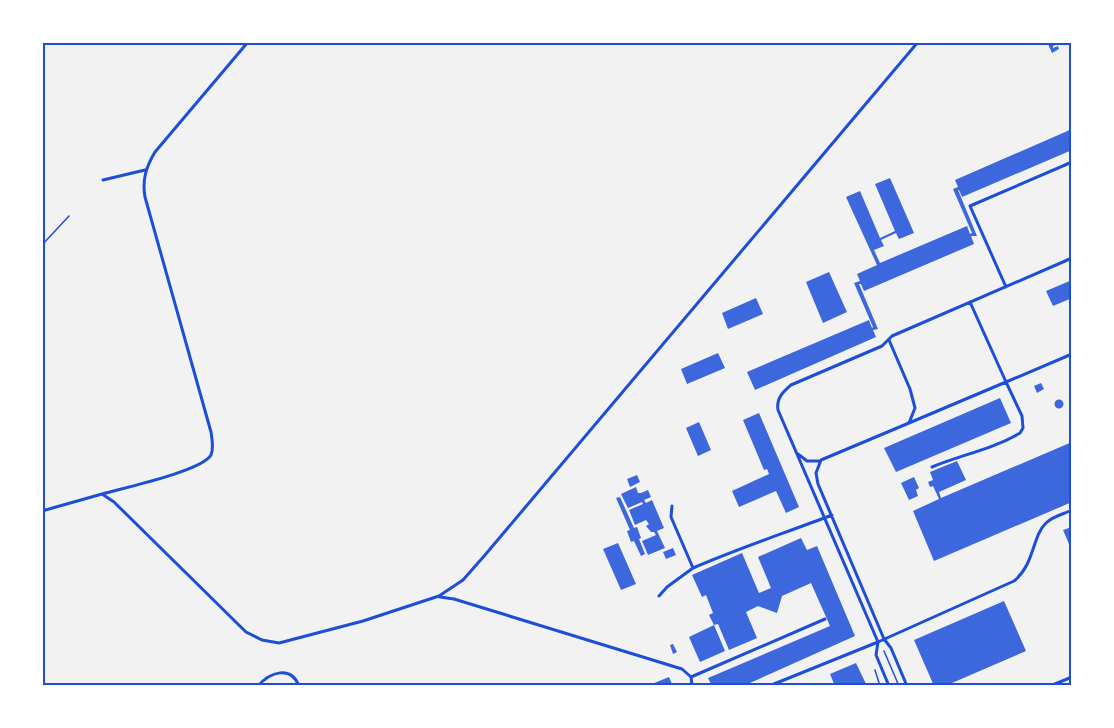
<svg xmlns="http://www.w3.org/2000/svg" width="1114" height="728" font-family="Merriweather,serif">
<rect width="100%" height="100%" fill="#f2f2f2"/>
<path fill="#3d67dc" d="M 1047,42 L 1062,42 L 1053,46 L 1053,48 L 1058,46 L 1059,49 L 1052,53 Z
M 1072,129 L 1072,150 L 962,197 L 959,190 L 958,190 L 977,236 L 971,236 L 974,244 L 864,291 L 861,284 L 859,284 L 878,329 L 873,330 L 876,337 L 755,390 L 747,372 L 869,320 L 872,328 L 873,327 L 854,283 L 860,281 L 857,274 L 877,265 L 846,197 L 860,191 L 880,238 L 895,231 L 875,184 L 890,178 L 914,233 L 899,239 L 896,233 L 881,240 L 884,246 L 874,250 L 880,263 L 967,226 L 970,234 L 972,233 L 953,189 L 958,187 L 955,180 Z
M 829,272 L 847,312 L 823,323 L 806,282 Z
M 1072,280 L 1072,298 L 1053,306 L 1046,291 Z
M 756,298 L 763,314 L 728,329 L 722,313 Z
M 718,353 L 725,368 L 687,384 L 681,369 Z
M 1041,383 L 1044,389 L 1037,393 L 1034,386 Z
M 1000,398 L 1011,423 L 896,472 L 884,448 Z
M1054.5 404a4.5 4.5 0 1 1 9 0a4.5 4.5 0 1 1-9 0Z
M 759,413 L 799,507 L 786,513 L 776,491 L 739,507 L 732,491 L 769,474 L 767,469 L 764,470 L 743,420 Z
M 699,422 L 711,450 L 698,456 L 686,428 Z
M 1072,442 L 1072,502 L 934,561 L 913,511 L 939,499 L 933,486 L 930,487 L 928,482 L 933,480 L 930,472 L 957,461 L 966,480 L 939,492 L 941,498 Z
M 637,475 L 640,482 L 630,487 L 627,479 Z
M 914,477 L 919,488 L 916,490 L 918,496 L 909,500 L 901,483 Z
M 636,487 L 638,493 L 641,493 L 648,490 L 651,497 L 644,500 L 646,503 L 652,500 L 664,528 L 657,531 L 665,548 L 648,555 L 642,541 L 656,535 L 654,532 L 651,532 L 646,526 L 649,524 L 646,520 L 635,525 L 629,510 L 643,504 L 642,502 L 628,508 L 621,494 Z
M 620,497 L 634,528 L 637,527 L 641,538 L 639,539 L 645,554 L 641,556 L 634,541 L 631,542 L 627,531 L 630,530 L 616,498 Z
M 1072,527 L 1072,551 L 1063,530 Z
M 801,538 L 807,550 L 817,546 L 855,636 L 743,686 L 712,686 L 708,678 L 830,626 L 811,583 L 782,596 L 777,613 L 758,606 L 746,612 L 757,638 L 729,650 L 718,624 L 714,625 L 709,615 L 713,613 L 706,595 L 702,597 L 692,575 L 742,553 L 759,593 L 771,588 L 758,557 Z
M 618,543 L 636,584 L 621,590 L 603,549 Z
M 673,548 L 676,555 L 666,559 L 663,552 Z
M 1004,601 L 1026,651 L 945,686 L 934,686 L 914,640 Z
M 714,625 L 725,651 L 700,662 L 689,637 Z
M 673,644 L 677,652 L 673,654 L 670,645 Z
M 856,663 L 867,686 L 835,686 L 830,674 Z
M 669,677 L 673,686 L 647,686 Z"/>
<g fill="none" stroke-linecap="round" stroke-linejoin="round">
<path stroke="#1d4ed8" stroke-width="1.5" d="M 42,245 L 69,216
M 884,651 L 899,686
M 875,670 L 880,686"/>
<path stroke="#1d4ed8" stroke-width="3" d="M 1069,42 L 1072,48
M 103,180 L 145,170
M 1006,287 L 970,206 L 1072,162
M 970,302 L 1006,382 L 1072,354
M 889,340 L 910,389 L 915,408 L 909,423 L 821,460 L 816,473 L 818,484 L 884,639 L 891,648 L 907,686
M 909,423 L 1006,382 L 1022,416 L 1023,428 L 1020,433 C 993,449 961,455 932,467
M 798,454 L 807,461 L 819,461
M 102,494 C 123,488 202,471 211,455 C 214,448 212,439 211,432 L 145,197 C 142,180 146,167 155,152 L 248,42
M 672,506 L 671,517 L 693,568 C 739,548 785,533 832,515
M 42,511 L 102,494 L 114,502 L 246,632 L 262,640 L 279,643 L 363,621 L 439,596 L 463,580 L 485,555 L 918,42
M 659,596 L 667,587 L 693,568
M 440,597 L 454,599 L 682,669 L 691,677 L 692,686
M 691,677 L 825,619
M 258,686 C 270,672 291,665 299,686
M 769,686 L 878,642 L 1014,581 C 1035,564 1032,536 1046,523 C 1053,516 1064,514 1072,510
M 889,686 L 876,655 L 878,642 L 778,410 C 776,398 783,392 791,385 L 882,346 L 892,336 L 1072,258
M 1050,686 L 1072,677"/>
</g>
<rect width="1114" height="728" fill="none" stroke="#ffffff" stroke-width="87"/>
<rect x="44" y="44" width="1026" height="640" fill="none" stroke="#1d4ed8" stroke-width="2"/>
</svg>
